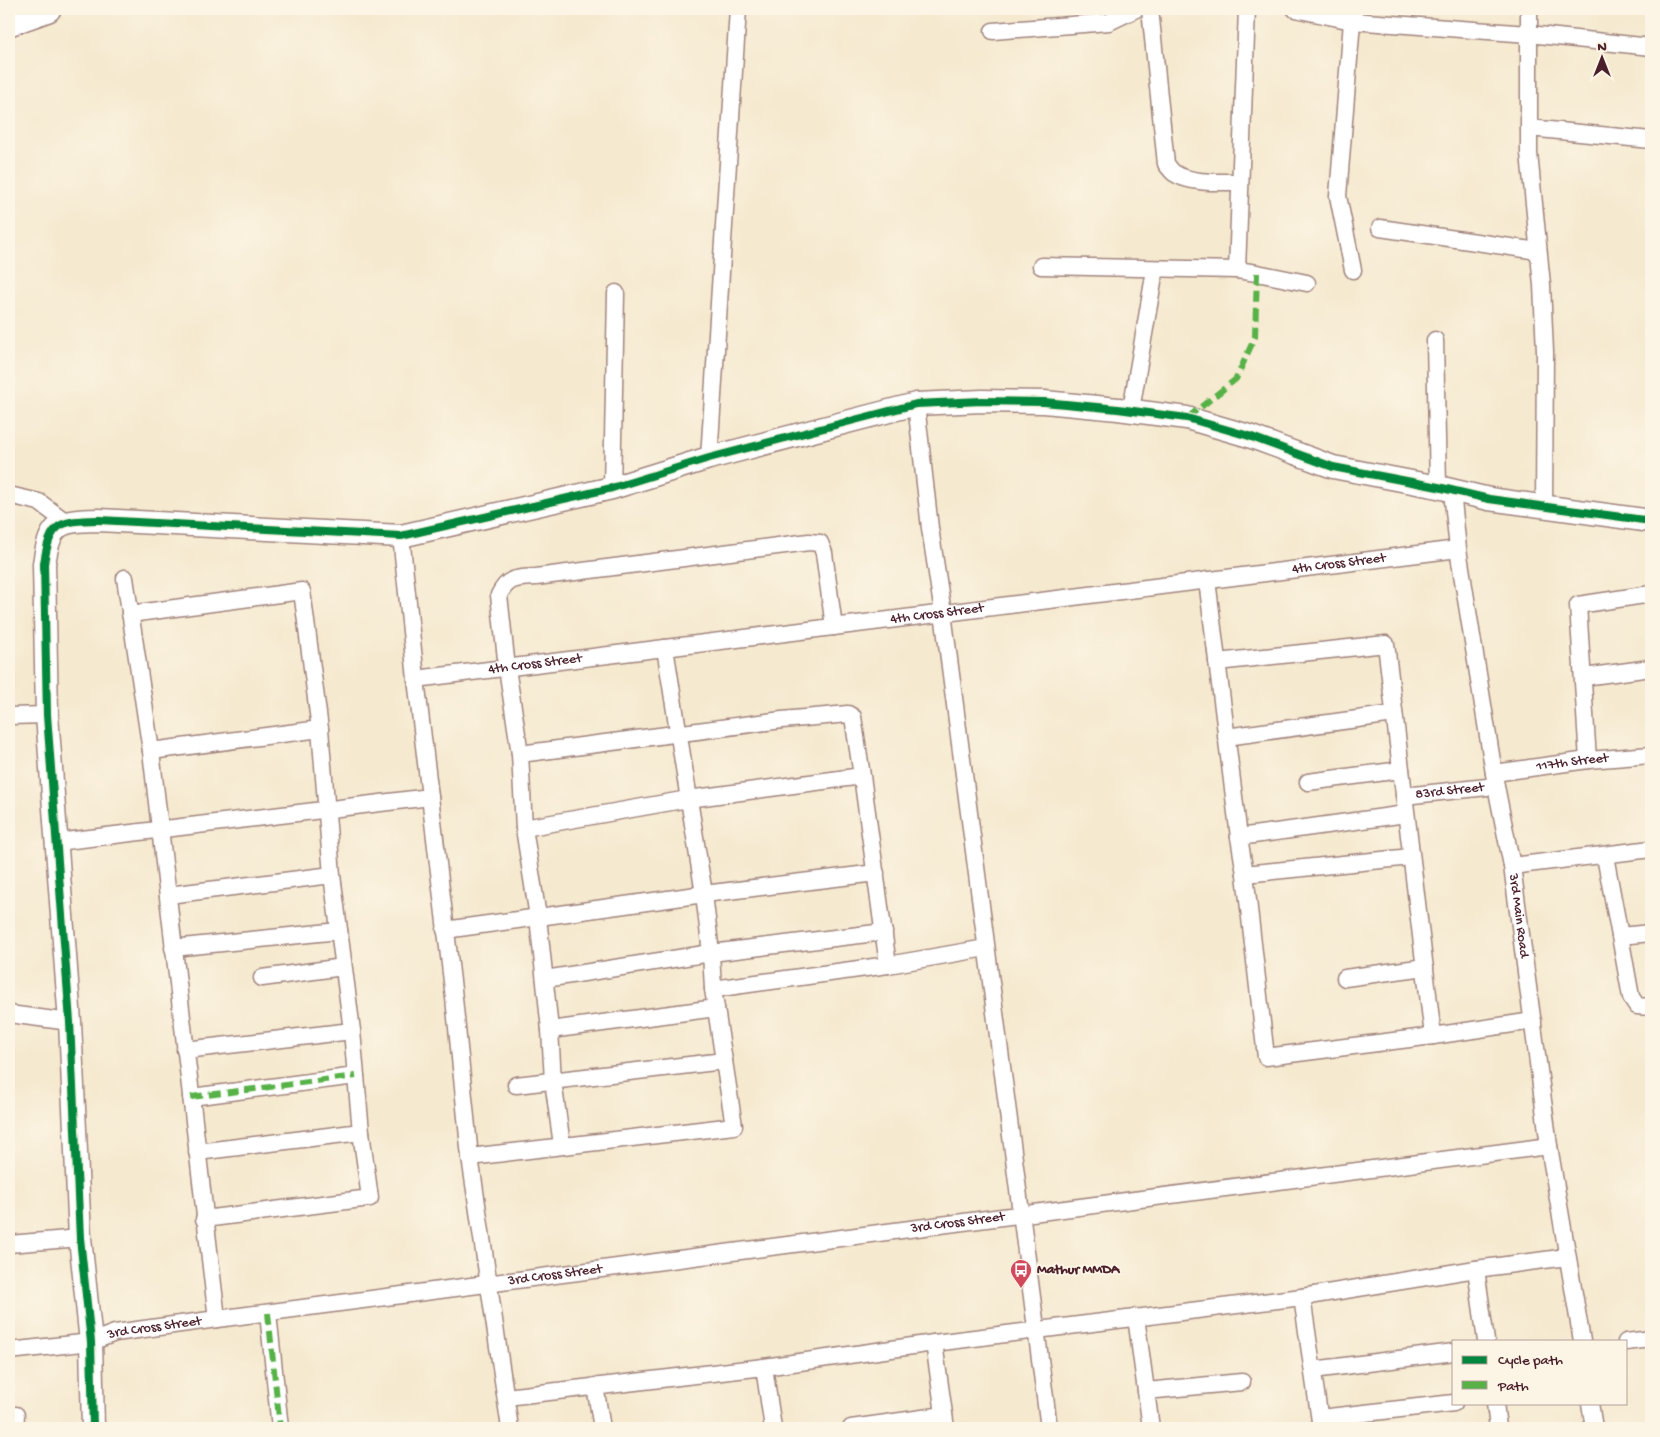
<svg xmlns="http://www.w3.org/2000/svg" width="1660" height="1437" font-family="'Gochi Hand',sans-serif">
<rect width="100%" height="100%" fill="#fcf5e5"/>
<filter id="ink" filterUnits="userSpaceOnUse"><feTurbulence type="fractalNoise" baseFrequency=".02" numOctaves="2"/><feDisplacementMap in="SourceGraphic" scale="10" xChannelSelector="R" yChannelSelector="G"/><feConvolveMatrix kernelMatrix="1 2 1 2 8 2 1 2 1" color-interpolation-filters="sRGB"/></filter>
<filter id="wash" filterUnits="userSpaceOnUse"><feTurbulence type="fractalNoise" baseFrequency=".0096" numOctaves="4" result="noise"/><feDisplacementMap in="SourceGraphic" scale="20" xChannelSelector="R" yChannelSelector="G"/><feGaussianBlur stdDeviation="1.12" result="paint"/><feColorMatrix in="noise" values="0 0 0 0 0 0 0 0 0 0 0 0 0 0 0 0 0 1.4 0 .05"/><feComposite in="paint" operator="in"/></filter>
<g filter="url(#wash)">
<rect width="100%" height="100%" fill="#f5e9cf"/>
</g>
<g filter="url(#ink)">
<g fill="none" stroke-linecap="round" stroke-linejoin="round">
<g stroke="#a0847d" stroke-width="19">
<g id="street">
<path d="M 1150,9 L 1166,164 C 1169,167 1171,171 1174,173 C 1190,184 1221,182 1239,182"/>
<path d="M 1295,9 L 1352,21 L 1529,34 L 1529,153 L 1542,285 L 1545,352 L 1544,506"/>
<path d="M 1529,9 L 1529,34 L 1651,47"/>
<path d="M 993,31 L 1109,22 L 1136,9"/>
<path d="M 1529,128 L 1651,140"/>
<path d="M 1380,228 L 1538,251"/>
<path d="M 1041,266 L 1237,270 L 1257,273 L 1307,283"/>
<path d="M 1237,270 L 1247,9"/>
<path d="M 1353,270 L 1338,196 L 1353,9"/>
<path d="M 1435,340 L 1438,487"/>
<path d="M 916,404 L 930,528 L 943,613 L 1049,1428"/>
<path d="M 1131,410 L 1155,270"/>
<path d="M 709,458 L 738,9"/>
<path d="M 612,488 L 616,293"/>
<path id="s1" d="M 1452,491 L 1458,549 L 1496,786 L 1512,866 L 1549,1146 L 1582,1341"/>
<path d="M 9,495 L 39,502 L 66,522"/>
<path d="M 401,536 L 416,679 L 454,998 L 470,1157 L 510,1428"/>
<path d="M 125,578 L 151,751 L 217,1319"/>
<path d="M 1207,580 L 1239,837 L 1245,874 L 1266,1057 L 1433,1036 L 1533,1021"/>
<path d="M 130,614 L 302,591 L 320,729 L 332,875 L 352,1031 L 361,1132 L 370,1198 L 204,1219"/>
<path d="M 665,648 L 704,894 L 711,953 L 884,932"/>
<path d="M 1217,662 L 1386,644 L 1433,1036"/>
<path d="M 1584,677 L 1651,668"/>
<path id="s2" d="M 416,679 L 1458,549"/>
<path d="M 9,716 L 47,715"/>
<path d="M 1226,737 L 1394,714"/>
<path d="M 151,751 L 320,729"/>
<path d="M 520,754 L 507,668 L 499,595 C 508,577 517,578 536,577 L 809,542 L 820,543 L 824,553 L 834,627"/>
<path d="M 1588,760 L 1578,605 L 1651,594"/>
<path id="s3" d="M 1494,773 L 1588,760 L 1651,755"/>
<path d="M 862,776 L 853,717 L 848,714 L 782,720 L 520,754 L 524,828 L 688,799 L 862,776 L 888,965"/>
<path d="M 1308,782 L 1401,770"/>
<path id="s4" d="M 1404,796 L 1496,786"/>
<path d="M 524,828 L 538,917 L 550,1030 L 553,1081 L 562,1145"/>
<path d="M 1239,837 L 1406,814"/>
<path d="M 57,842 L 430,797"/>
<path d="M 1605,856 L 1620,936 L 1651,933"/>
<path d="M 1512,866 L 1651,849"/>
<path d="M 1245,874 L 1411,857"/>
<path d="M 168,895 L 332,875"/>
<path d="M 445,930 L 704,894 L 876,873"/>
<path d="M 1620,936 L 1631,997 L 1637,1006 L 1651,1007"/>
<path d="M 173,948 L 339,931"/>
<path d="M 262,978 L 343,967"/>
<path d="M 1345,978 L 1425,967"/>
<path d="M 545,979 L 711,953 L 713,989 L 888,965 L 986,948"/>
<path d="M 9,1014 L 70,1022"/>
<path d="M 550,1030 L 716,1008"/>
<path d="M 185,1050 L 352,1031"/>
<path d="M 516,1085 L 724,1061"/>
<path d="M 191,1097 L 356,1076"/>
<path d="M 197,1152 L 361,1132"/>
<path d="M 470,1157 L 734,1126 L 713,989"/>
<path d="M 9,1244 L 80,1238"/>
<path d="M 1476,1269 L 1486,1341"/>
<path d="M 1302,1297 L 1321,1428"/>
<path d="M 268,1313 L 280,1428"/>
<path d="M 1136,1317 L 1151,1428"/>
<path d="M 1626,1342 L 1651,1339"/>
<path d="M 934,1343 L 946,1428"/>
<path id="s5" d="M 9,1351 L 91,1342 L 115,1333 L 217,1319 L 1549,1146"/>
<path d="M 764,1367 L 773,1428"/>
<path d="M 1313,1370 L 1454,1352"/>
<path d="M 595,1386 L 602,1428"/>
<path d="M 1146,1391 L 1242,1382"/>
<path d="M 506,1397 L 764,1367 L 934,1343 L 1302,1297 L 1476,1269 L 1567,1257"/>
<path d="M 1495,1403 L 1498,1428"/>
<path d="M 1590,1403 L 1594,1428"/>
<path d="M 1320,1418 L 1454,1403"/>
<path d="M 15,1428 L 16,1415"/>
<path d="M 851,1428 L 944,1415"/>
</g>
</g>
<g stroke="#a0847d" stroke-width="25">
<path id="secondary" d="M 93,1428 L 91,1342 L 80,1238 L 70,1022 L 47,715 L 44,564 C 50,521 60,521 99,520 L 401,536 L 612,488 L 709,458 L 916,404 L 982,401 L 1044,402 L 1118,409 L 1187,418 L 1249,436 L 1333,467 L 1438,487 L 1489,499 L 1651,521"/>
</g>
<g stroke="#a0847d" stroke-width="28">
<path id="primary" d="M 9,23 L 48,9"/>
</g>
<use href="#street" stroke="#fff" stroke-width="16"/>
<use href="#secondary" stroke="#fff" stroke-width="22"/>
<use href="#primary" stroke="#fff" stroke-width="25"/>
<path stroke="#57b146" stroke-width="6" stroke-dasharray="12 6" stroke-linecap="butt" d="M 1187,418 L 1236,379 L 1255,337 L 1257,273
M 191,1097 L 356,1076
M 268,1313 L 280,1428"/>
<g stroke="#fcf5e5" stroke-width="11">
<path id="cycleway" d="M 93,1428 L 91,1342 L 80,1238 L 70,1022 L 47,715 L 44,564 C 50,521 60,521 99,520 L 401,536 L 612,488 L 709,458 L 916,404 L 982,401 L 1044,402 L 1118,409 L 1187,418 L 1249,436 L 1333,467 L 1438,487 L 1489,499 L 1651,521"/>
</g>
<use href="#cycleway" stroke="#00873e" stroke-width="8"/>
</g>
</g>
<defs>
<g id="bus-pin" transform="scale(1.125)"><path d="M0 17L-7.5 6A9.5 9.5 0 1 1 7.5 6Z" fill="#d1495b" stroke="#fcf5e5"/><path d="M-5-6H5V4H4V6H2V4H-2V6H-4V4H-5ZM-3.5-4V0h7V-4ZM-3.5 1.2v1.5H-2V1.2ZM2 1.2v1.5H3.5V1.2Z" fill="#fff"/></g>
</defs>
<g fill-rule="evenodd">
<use href="#bus-pin" x="1021" y="1270"/>
</g>
<g text-anchor="middle" dominant-baseline="central" stroke-width="4" stroke-linejoin="round" paint-order="stroke">
<g font-size="14" fill="#4a1f2b" stroke="#fcf5e5">
<text stroke="none"><textPath href="#s2" startOffset="930">4th Cross Street</textPath></text>
<text stroke="none"><textPath href="#s2" startOffset="525">4th Cross Street</textPath></text>
<text stroke="none"><textPath href="#s2" startOffset="120">4th Cross Street</textPath></text>
<text stroke="none"><textPath href="#s3" startOffset="79">117th Street</textPath></text>
<text stroke="none"><textPath href="#s4" startOffset="46">83rd Street</textPath></text>
<text stroke="none"><textPath href="#s1" startOffset="430">3rd Main Road</textPath></text>
<text stroke="none"><textPath href="#s5" startOffset="958">3rd Cross Street</textPath></text>
<text stroke="none"><textPath href="#s5" startOffset="552">3rd Cross Street</textPath></text>
<text stroke="none"><textPath href="#s5" startOffset="148">3rd Cross Street</textPath></text>
</g>
<g font-size="14" font-weight="bold" fill="#4a1f2b" stroke="#fcf5e5" text-anchor="start">
<text x="1037" y="1270">Mathur MMDA</text>
</g>
</g>
<rect width="1660" height="1437" fill="none" stroke="#fcf5e5" stroke-width="30"/>
<rect x="1452" y="1340" width="175" height="65" fill="#fcf5e5" stroke="#b59f9b"/>
<rect x="1462" y="1356" width="25" height="8" fill="#00873e" stroke="#b59f9b"/>
<text x="1498" y="1364" font-size="15" fill="#4a1f2b">Cycle path</text>
<rect x="1462" y="1381" width="25" height="8" fill="#57b146" stroke="#b59f9b"/>
<text x="1498" y="1390" font-size="15" fill="#4a1f2b">Path</text>
<g transform="translate(1602 58)" stroke="#fcf5e5" stroke-width="4" paint-order="stroke">
<path d="M0-4L9 19L0 12L-9 19Z" fill="#4a1f2b"/>
<text y="-8" font-size="14" font-weight="bold" text-anchor="middle" fill="#4a1f2b">N</text>
</g>
</svg>
